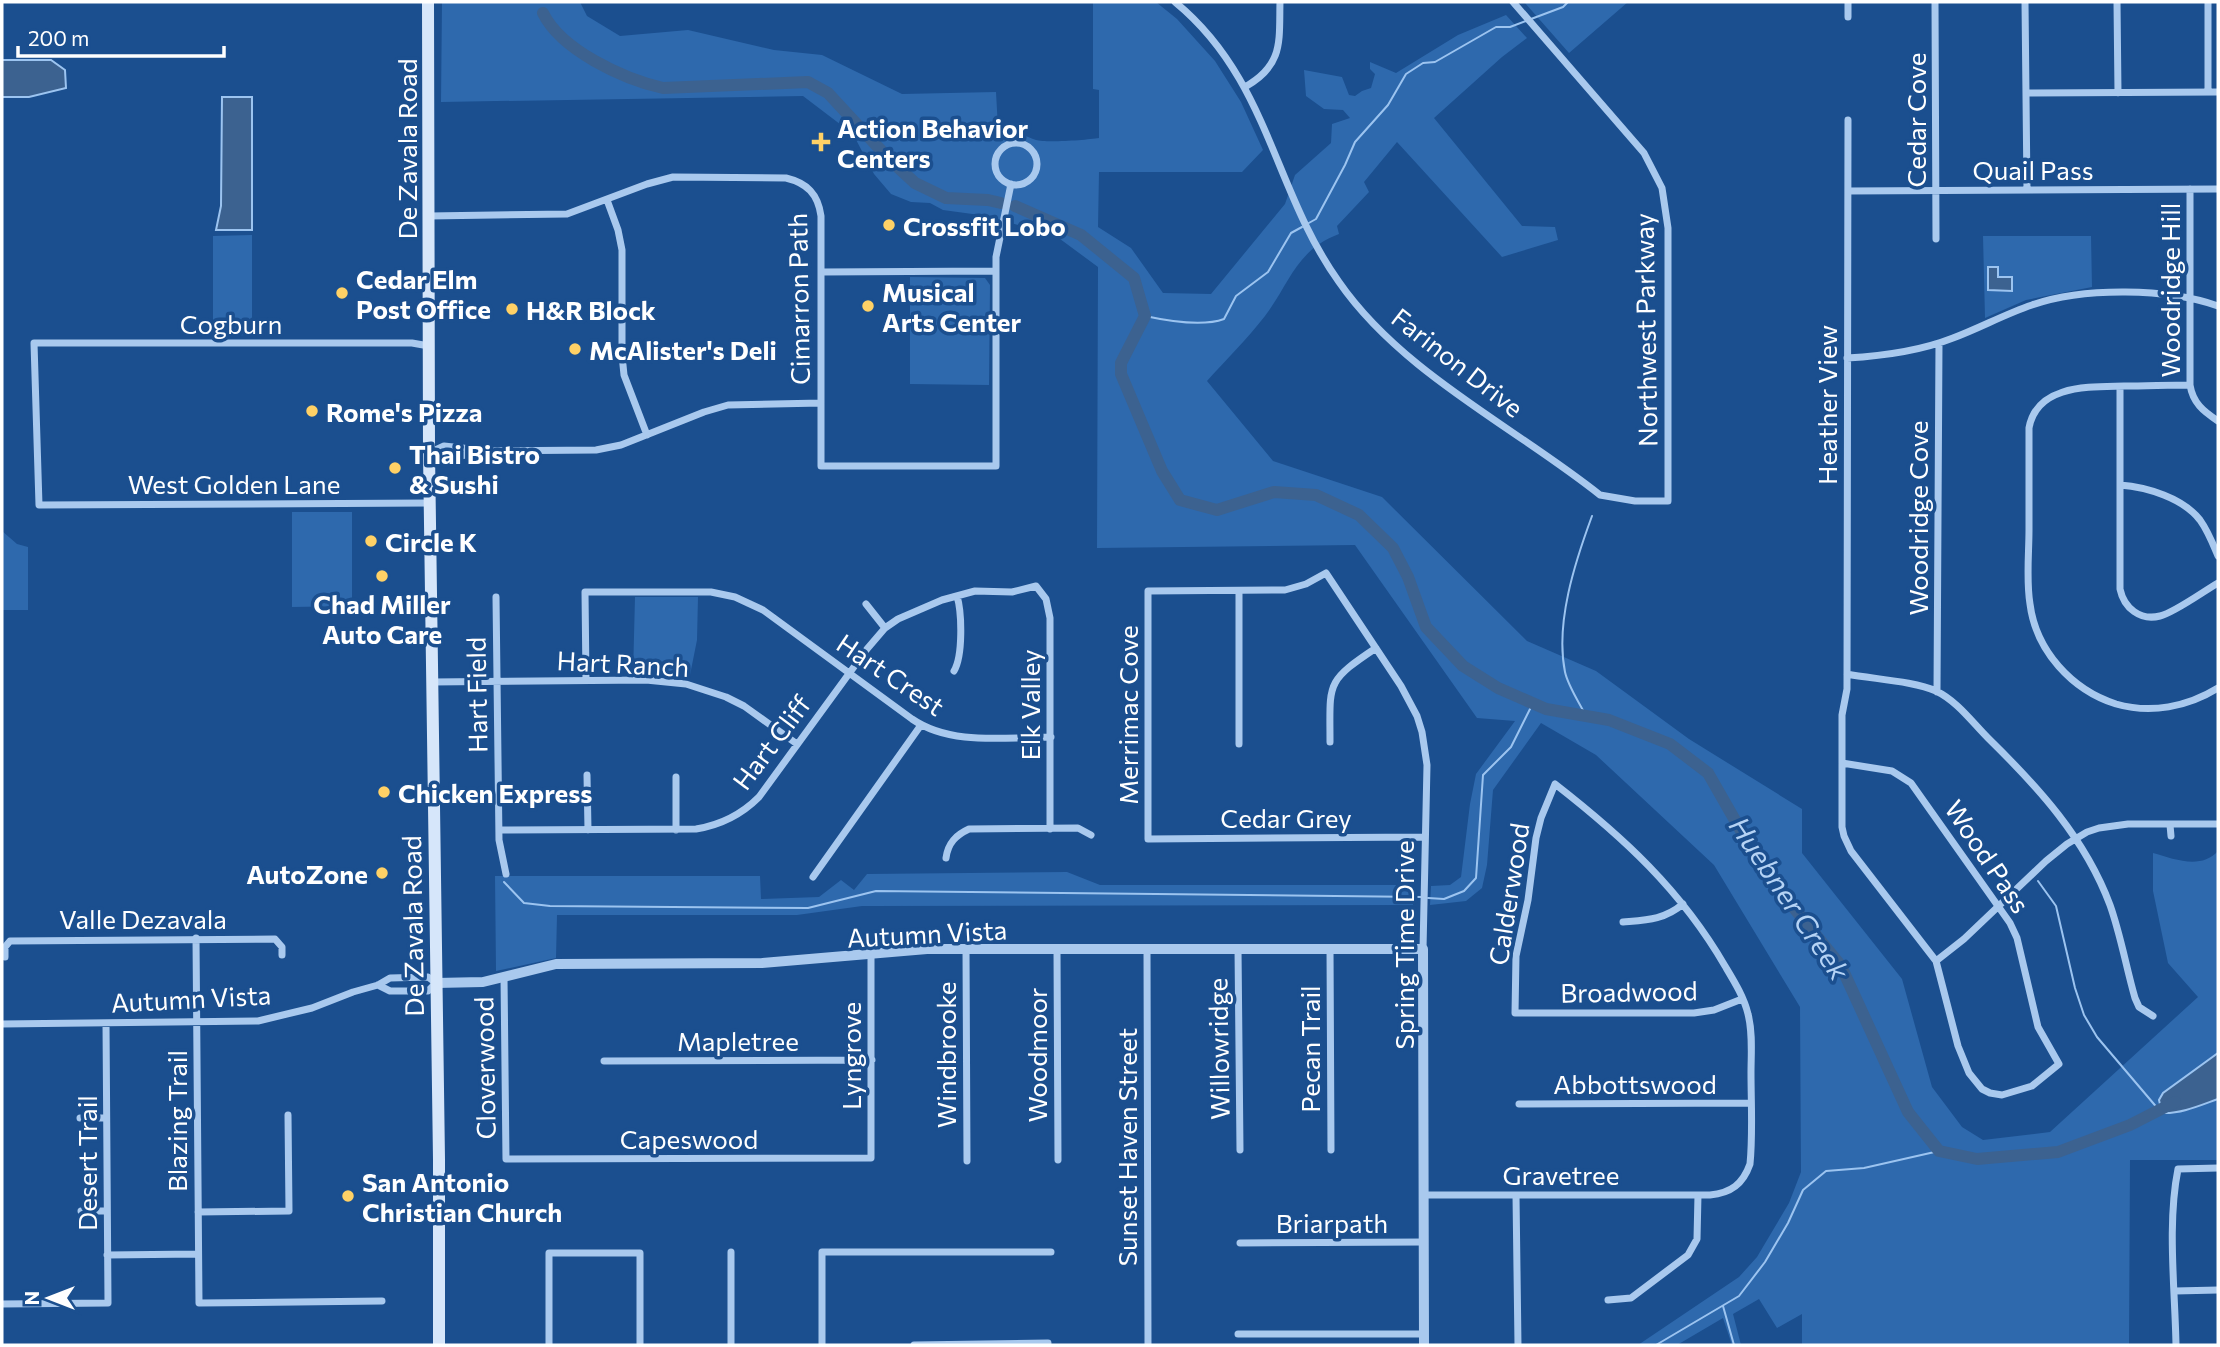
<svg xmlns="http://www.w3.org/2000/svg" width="2220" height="1347" font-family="Commissioner,sans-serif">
<rect width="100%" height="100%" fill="#1b4f8f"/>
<path fill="#2e69ad" d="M 442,2 L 580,2 L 587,16 L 620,36 L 688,30 L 774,50 L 822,55 L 902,94 L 996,92 L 998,128 L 1003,134 C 1023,129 1021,136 1036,140 C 1046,143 1087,140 1099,138 L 1099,90 L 1093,89 L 1093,2 L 1156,2 L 1177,19 L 1215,61 L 1241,102 L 1263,150 L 1242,172 L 1099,172 L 1098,227 L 1131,248 L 1163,293 L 1211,294 L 1285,204 L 1295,175 L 1331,143 L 1332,124 L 1350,118 L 1343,110 L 1324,109 L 1306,96 L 1304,70 L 1342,77 L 1349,95 L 1355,96 L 1362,91 L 1371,88 L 1375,74 L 1370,69 L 1370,62 L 1396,73 L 1458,35 L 1506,15 L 1527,38 L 1502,57 L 1434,118 L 1522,226 L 1555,227 L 1558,240 L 1502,257 L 1397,142 L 1364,182 L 1369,192 L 1337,226 L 1339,234 C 1296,250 1290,283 1265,316 C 1247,339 1226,360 1207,381 L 1273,461 L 1382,497 L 1527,641 L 1596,671 L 1689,739 L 1802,809 L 1802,853 L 1902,979 L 1932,1087 L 1962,1127 L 1983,1140 L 2050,1132 L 2198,997 L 2168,963 L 2153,891 L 2153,853 C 2174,859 2201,870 2218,851 L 2218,1053 L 2163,1093 L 2159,1103 L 2187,1109 L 2218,1099 L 2218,1160 L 2130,1160 L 2129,1345 L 1802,1345 L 1802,1314 L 1777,1328 L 1759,1299 L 1733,1314 L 1741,1345 L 1732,1345 L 1723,1318 L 1677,1345 L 1638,1345 L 1739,1277 L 1757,1257 L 1789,1203 L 1801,1172 L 1800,1007 L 1714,865 L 1596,755 L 1541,723 L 1493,790 L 1487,865 L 1482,888 L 1466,901 L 1430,905 L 1431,886 L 1450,885 L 1461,877 L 1470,804 L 1476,774 L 1515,721 L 1477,718 L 1355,545 L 1097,548 L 1098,267 L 1056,236 L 987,216 L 943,210 L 930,203 L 911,202 L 891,194 L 874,174 L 853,134 L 803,96 L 441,102 Z
M 1527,2 L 1628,2 L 1569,53 L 1525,3 Z
M 252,235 L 252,335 L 213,336 L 213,236 Z
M 1983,236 L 2091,236 L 2092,287 L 2026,300 L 1985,318 Z
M 910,277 L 985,278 L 990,285 L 989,385 L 910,384 Z
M 292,512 L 352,512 L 352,606 L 292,607 Z
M 2,531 L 17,544 L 28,547 L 28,610 L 2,610 Z
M 635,597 L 698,597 L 697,640 L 689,680 L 656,676 L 633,675 Z
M 1067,872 L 1100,885 L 1413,885 L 1413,905 L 862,906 L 797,915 L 557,915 L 556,958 L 496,971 L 495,876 L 760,876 L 761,899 L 819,897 L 841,880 L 854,890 L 867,874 Z"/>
<path fill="#3c6290" stroke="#9cc4f0" stroke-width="2" d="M 2,60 L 51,60 L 65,70 L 66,88 L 29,97 L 2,97 Z
M 222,97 L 252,97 L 252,230 L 216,230 L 221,206 Z
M 1988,267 L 1998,267 L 1998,277 L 2012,277 L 2012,291 L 1988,290 Z
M 2218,1053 L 2218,1099 C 2201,1105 2181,1114 2162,1113 L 2159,1100 L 2163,1093 Z"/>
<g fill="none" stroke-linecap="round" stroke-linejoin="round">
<path stroke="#9cc4f0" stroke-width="2" d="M 1531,19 L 1563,7 L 1568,2
M 1307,224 L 1316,219 L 1345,165 L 1355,142 L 1388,105 L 1406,74 L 1423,63 L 1435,62 L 1496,27 L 1510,27 L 1526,21
M 1145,316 C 1168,321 1202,327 1224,319 L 1236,296 L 1268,272 L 1291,233 L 1302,227
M 1586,716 C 1579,702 1568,686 1565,672 C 1555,623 1575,562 1592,516
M 2038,881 L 2056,906 L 2075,988 L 2084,1015 L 2097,1037 L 2159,1110
M 504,882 L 524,903 L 550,906 L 808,908 L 876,891 L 1423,897
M 1428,898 L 1444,899 L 1464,891 L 1476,878 L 1483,775 L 1511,747 L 1533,703
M 1723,1306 L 1734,1345
M 1656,1345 L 1739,1296 L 1765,1262 L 1788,1223 L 1803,1190 L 1826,1171 L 1864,1168 L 1939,1151"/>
<path stroke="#3c6290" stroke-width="12" d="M 543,13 C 561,50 623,79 663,88 L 808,82 L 828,93 L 889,159 L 915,183 L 946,198 L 988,200 L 1001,203
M 1015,206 L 1081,235 L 1134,278 L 1145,316 L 1121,363 L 1121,374 L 1162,471 L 1180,500 L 1217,510 L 1274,492 L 1316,495 L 1359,515 L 1393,548 L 1408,577 L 1426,627 L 1463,666 L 1498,688 L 1546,709 L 1609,720 L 1670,744 L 1708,773 L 1764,871 L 1841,966 L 1908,1112 L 1939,1151 L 1977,1159 L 2058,1152 L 2130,1125 L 2175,1102"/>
<path stroke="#a9c9ee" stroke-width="7" d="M 1175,2 C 1269,79 1273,190 1339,282 C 1402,373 1515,427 1600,495 L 1635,501 L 1668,501 L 1668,228 L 1662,188 L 1644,153 L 1513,2
M 1848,2 L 1848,17
M 1935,2 L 1936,239
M 2025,2 L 2027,190
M 2117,2 L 2118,93
M 2208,2 L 2208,92
M 1245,87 C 1284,65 1279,41 1280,2
M 2026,93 L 2218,92
M995 164a21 21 0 1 1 42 0a21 21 0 1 1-42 0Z
M 2190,189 L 2190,385 C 2193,403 2203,411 2218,421
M 1848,191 L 2218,189
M 607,200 L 618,230 L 622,250 L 622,355 L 624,375 L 647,435
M 429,216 L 567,214 L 647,184 L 673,177 L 786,178 C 807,183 818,194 821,216 L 821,466 L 996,466 L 996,257 L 1011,184
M 822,272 L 996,271
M 429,346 L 412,343 L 34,343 L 39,505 L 429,503
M 1847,358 C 1883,356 1920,351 1953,338 C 1980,328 2005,314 2032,305 C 2083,287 2168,288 2218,306
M 2190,385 C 2168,385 2146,386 2124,386 C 2090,387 2037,384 2029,428 C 2029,462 2029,496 2029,530 C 2029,554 2026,580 2030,604 C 2036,651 2072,690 2116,704 C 2151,714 2187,707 2218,688
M 2120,387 L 2120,589 C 2124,608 2140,621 2160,616 C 2174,613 2204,591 2218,583
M 429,453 L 444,446 L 490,451 L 596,450 L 621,445 L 704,412 L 728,405 L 821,403
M 429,453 L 444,459 L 482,452
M 2120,485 C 2147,487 2183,498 2200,520 C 2208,531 2213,544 2218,556
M 1239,591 L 1239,744
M 496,597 L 499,840 L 506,874
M 866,604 L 885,628
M 954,671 C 963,656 962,613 957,596
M 1847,674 C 1872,679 1914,681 1936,691 C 1957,701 1972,722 1988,738 C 2038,787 2085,838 2110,905 C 2121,936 2126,967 2135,998 L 2139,1007 L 2153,1016
M 586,680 L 585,592 L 711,592 L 735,597 L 763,610 L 912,719 C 951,746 1005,737 1051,737
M 432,682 L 646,680 L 686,684 L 726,697 L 744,706 L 797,744
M 1937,692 L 1939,343
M 1330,742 C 1330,683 1325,682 1376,648
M 1842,763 L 1892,771 L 1911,783 L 2010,923 L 2017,938 L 2038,1027 L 2059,1064 L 2032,1086 L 2002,1095 L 1990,1093 L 1982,1089 L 1969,1073 L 1958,1046 L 1936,961 L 1851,851 L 1844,836 L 1842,827 L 1842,715 L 1847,689 L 1848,120
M 587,775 L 588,830
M 676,777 L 676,830
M 2170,825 L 2171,836
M 499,830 L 696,829 C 721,825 741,815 759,797 L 867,649 L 885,628 L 898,619 L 942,600 L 975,591 L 1012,592 L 1036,586 L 1046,599 L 1050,618 L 1050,829
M 946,858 C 948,843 956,835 969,829 L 1078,828 L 1091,835
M 813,877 L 921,725
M 1623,922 C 1646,920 1664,920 1683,904
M 196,938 L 199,1303 L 382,1301
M 1238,948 L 1240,1150
M 1330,948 L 1331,1150
M 966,949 L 967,1161
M 1057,949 L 1058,1160
M 1147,949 L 1148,1345
M 1423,949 L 1427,765 L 1422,732 L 1417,716 L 1401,686 L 1326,573 L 1306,584 L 1285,590 L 1148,591 L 1148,839 L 1424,837
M 5,957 L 5,947 L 10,941 L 275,939 L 282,947 L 282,955
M 1936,961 L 1964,939 L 2046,861 L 2067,844 L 2087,832 L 2099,828 L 2128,824 L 2218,824
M 504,977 L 506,1159 L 871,1158 L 871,955
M 2,1024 L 258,1021 L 312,1008 L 353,992 L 378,985 L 390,978 L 428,977 L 436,983 L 428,991 L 390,991 L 378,985
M 604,1061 L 872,1060
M 1519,1104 L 1751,1103
M 80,1118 L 106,1118
M 1424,1195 L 1710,1195 C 1731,1193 1743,1184 1750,1164 C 1753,1134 1751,1103 1751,1073 C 1751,1054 1753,1033 1748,1014 C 1744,997 1734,981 1725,966 C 1681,890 1623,837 1555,784 L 1541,818 L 1536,838 L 1528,900 L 1516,956 L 1515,1013 L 1694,1013 L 1714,1010 L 1742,999
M 1516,1195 L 1518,1345
M 81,1211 L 107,1211
M 198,1212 L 289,1211 L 288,1115
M 1240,1243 L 1424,1242
M 731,1252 L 731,1345
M 107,1255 L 198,1254
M 2175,1291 L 2218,1290
M 1608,1300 L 1631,1298 L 1688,1255 L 1697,1239 L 1698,1195
M 2,1304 L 108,1303 L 106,1023
M 1238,1334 L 1424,1334
M 549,1345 L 549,1253 L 640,1253 L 640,1345
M 822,1345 L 822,1252 L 1051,1252
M 914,1345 L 1048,1343
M 2176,1345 C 2175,1289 2167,1224 2178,1169 L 2218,1168"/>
<path stroke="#a9c9ee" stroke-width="10" d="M 436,983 L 483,982 L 556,964 L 762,963 L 927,949 L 1423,949 L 1424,1345"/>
<path stroke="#d6e6fa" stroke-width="12" d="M 428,2 L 429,453 L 439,1159 L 439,1345"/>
</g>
<g fill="#ffd166" stroke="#1b4f8f" stroke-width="2.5">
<path d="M817.5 131.5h7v7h7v7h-7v7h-7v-7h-7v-7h7z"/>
<circle cx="889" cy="225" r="7"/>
<circle cx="342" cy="293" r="7"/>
<circle cx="868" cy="306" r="7"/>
<circle cx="512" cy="309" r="7"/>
<circle cx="575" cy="349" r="7"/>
<circle cx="312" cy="411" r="7"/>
<circle cx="395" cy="468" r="7"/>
<circle cx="371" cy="541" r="7"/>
<circle cx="382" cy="576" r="7"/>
<circle cx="384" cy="792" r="7"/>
<circle cx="382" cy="873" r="7"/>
<circle cx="348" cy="1196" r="7"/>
</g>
<g text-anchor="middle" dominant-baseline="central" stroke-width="7" stroke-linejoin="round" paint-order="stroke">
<g font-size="26" fill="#fff" stroke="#1b4f8f">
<text transform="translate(1915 120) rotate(-90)">Cedar Cove</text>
<text transform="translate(406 149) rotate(-90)">De Zavala Road</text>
<text x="2033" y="169">Quail Pass</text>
<text transform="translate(2169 290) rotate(-90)">Woodridge Hill</text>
<text transform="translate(798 299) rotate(-91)">Cimarron Path</text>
<text x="231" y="323">Cogburn</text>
<text transform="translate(1645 330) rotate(-91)">Northwest Parkway</text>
<text transform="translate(1458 362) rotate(38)">Farinon Drive</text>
<text transform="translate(1826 405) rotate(-90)">Heather View</text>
<text x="234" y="483">West Golden Lane</text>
<text transform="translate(1917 518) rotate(-90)">Woodridge Cove</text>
<text transform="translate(623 663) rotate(3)">Hart Ranch</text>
<text transform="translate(891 674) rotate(34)">Hart Crest</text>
<text transform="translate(476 695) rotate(-91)">Hart Field</text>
<text transform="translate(1029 705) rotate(-90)">Elk Valley</text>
<text transform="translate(1127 715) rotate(-90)">Merrimac Cove</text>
<text transform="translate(771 742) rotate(-53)">Hart Cliff</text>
<text x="1286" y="817">Cedar Grey</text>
<text transform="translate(1988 856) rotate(56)">Wood Pass</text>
<text transform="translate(1508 894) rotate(-81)">Calderwood</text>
<text x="143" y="918">Valle Dezavala</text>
<text transform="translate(412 926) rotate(-91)">De Zavala Road</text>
<text transform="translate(927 933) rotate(-3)">Autumn Vista</text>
<text transform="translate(1403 945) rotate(-90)">Spring Time Drive</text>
<text transform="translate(1629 991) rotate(-1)">Broadwood</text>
<text transform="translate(191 998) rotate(-3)">Autumn Vista</text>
<text x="738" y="1040">Mapletree</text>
<text transform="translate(1218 1049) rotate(-91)">Willowridge</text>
<text transform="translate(1309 1049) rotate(-90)">Pecan Trail</text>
<text transform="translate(945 1055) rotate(-90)">Windbrooke</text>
<text transform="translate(1036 1055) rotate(-90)">Woodmoor</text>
<text transform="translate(850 1056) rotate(-90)">Lyngrove</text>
<text transform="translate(484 1068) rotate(-91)">Cloverwood</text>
<text x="1635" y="1083">Abbottswood</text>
<text transform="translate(176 1121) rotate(-90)">Blazing Trail</text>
<text x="689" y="1138">Capeswood</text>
<text transform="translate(1126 1147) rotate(-90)">Sunset Haven Street</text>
<text transform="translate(86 1163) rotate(-90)">Desert Trail</text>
<text x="1561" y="1174">Gravetree</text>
<text x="1332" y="1222">Briarpath</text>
</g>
<g font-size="26" font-weight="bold" fill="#fff" stroke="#1b4f8f" text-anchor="start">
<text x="837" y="127">Action Behavior<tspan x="837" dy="30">Centers</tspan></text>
<text x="903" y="225">Crossfit Lobo</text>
<text x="356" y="278">Cedar Elm<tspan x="356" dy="30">Post Office</tspan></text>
<text x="882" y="291">Musical<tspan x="882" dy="30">Arts Center</tspan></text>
<text x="526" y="309">H&amp;R Block</text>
<text x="589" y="349">McAlister's Deli</text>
<text x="326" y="411">Rome's Pizza</text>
<text x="409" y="453">Thai Bistro<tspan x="409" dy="30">&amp; Sushi</tspan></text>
<text x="385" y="541">Circle K</text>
<text x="382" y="603" text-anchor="middle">Chad Miller<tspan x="382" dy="30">Auto Care</tspan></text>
<text x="398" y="792">Chicken Express</text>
<text x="368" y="873" text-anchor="end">AutoZone</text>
<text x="362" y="1181">San Antonio<tspan x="362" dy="30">Christian Church</tspan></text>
</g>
<g font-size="28" font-style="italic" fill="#b5d3f5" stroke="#1b4f8f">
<text transform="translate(1790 898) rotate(56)">Huebner Creek</text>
</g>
</g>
<rect width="2220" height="1347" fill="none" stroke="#ffffff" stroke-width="7"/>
<g transform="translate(49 1298) rotate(270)" stroke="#1b4f8f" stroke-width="5" paint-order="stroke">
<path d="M0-5L12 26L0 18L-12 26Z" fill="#ffffff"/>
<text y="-10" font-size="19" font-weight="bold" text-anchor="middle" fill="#ffffff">N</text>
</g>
<path d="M18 46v10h206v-10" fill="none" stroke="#ffffff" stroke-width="3.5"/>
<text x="28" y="46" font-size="21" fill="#ffffff" stroke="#1b4f8f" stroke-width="5" paint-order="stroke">200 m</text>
</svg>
